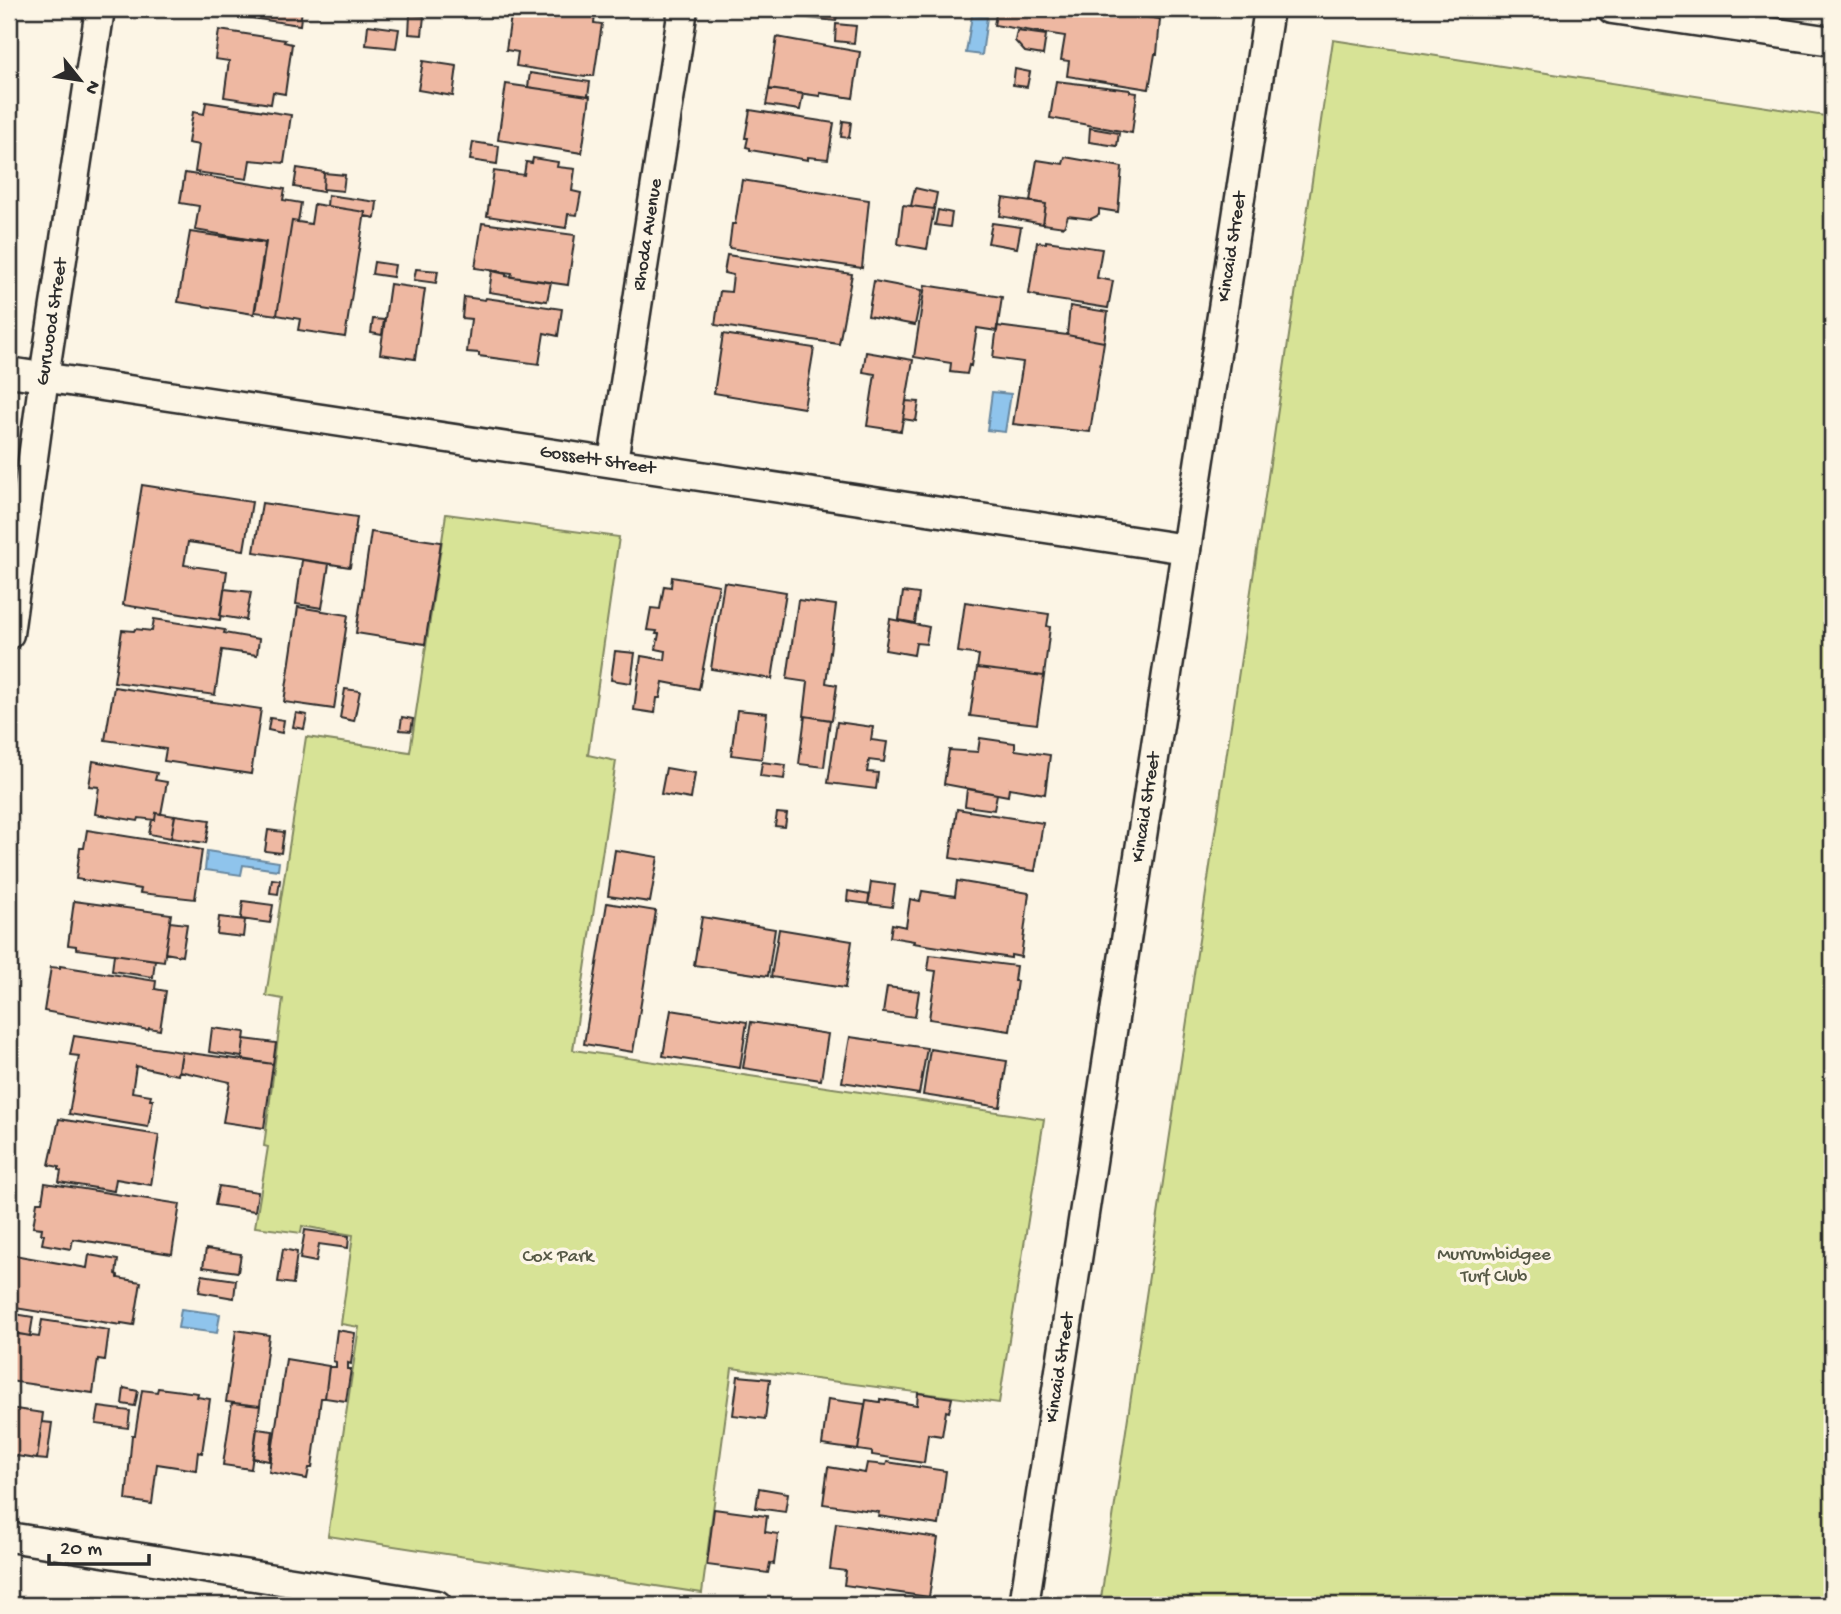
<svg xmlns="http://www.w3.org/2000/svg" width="1841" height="1614" font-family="'Gochi Hand',sans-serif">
<rect width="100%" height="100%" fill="#fcf5e5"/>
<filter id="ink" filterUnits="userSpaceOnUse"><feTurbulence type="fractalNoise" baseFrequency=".0143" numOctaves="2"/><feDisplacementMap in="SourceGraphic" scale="14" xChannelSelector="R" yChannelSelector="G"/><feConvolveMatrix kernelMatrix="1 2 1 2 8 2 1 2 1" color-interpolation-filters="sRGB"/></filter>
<g filter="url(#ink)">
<path fill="#d7e396" stroke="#818760" stroke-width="2" d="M 1333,40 L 1832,117 L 1832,1605 L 1100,1605 Z
M 446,514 L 619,537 L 588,755 L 616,761 L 573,1050 L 1044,1119 L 999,1403 L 732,1368 L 702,1593 L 328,1536 L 359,1327 L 341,1324 L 353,1235 L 302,1226 L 301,1233 L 255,1227 L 268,1147 L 264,1146 L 283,999 L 266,996 L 306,737 L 410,752 Z"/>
<path fill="#8fc4ec" stroke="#67879f" stroke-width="2" d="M 972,15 L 987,17 L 982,55 L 966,53 Z
M 992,392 L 1011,394 L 1005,432 L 987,430 Z
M 207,851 L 279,862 L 278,870 L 243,865 L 241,875 L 205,870 Z
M 181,1309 L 220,1314 L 217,1333 L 178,1328 Z"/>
<path fill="#eeb8a2" stroke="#2b2b2b" stroke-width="2" d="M 245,9 L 302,9 L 300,25 L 244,17 Z
M 481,9 L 512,9 L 511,16 L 480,11 Z
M 512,9 L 596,9 L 594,23 L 602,24 L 594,76 L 586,76 L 585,77 L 516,66 L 518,52 L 506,50 Z
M 781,9 L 838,9 L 836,21 L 780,15 Z
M 997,9 L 1092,9 L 1160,19 L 1157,54 L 1155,54 L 1149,89 L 1067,76 L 1069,61 L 1061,60 L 1065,36 L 994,25 Z
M 410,15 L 424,16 L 422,35 L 409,34 Z
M 836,24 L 856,26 L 854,43 L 835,41 Z
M 368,25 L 399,29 L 396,48 L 366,45 Z
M 219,30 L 285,40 L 284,42 L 292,44 L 285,94 L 273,92 L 271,104 L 224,97 L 229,61 L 215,59 Z
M 1017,31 L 1046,35 L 1043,55 L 1025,52 L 1015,41 Z
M 777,37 L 860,52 L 853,98 L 820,93 L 820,96 L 769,89 Z
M 423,61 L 457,66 L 453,96 L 418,90 Z
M 1015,69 L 1030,72 L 1027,87 L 1013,85 Z
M 530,73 L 590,82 L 588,96 L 528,87 Z
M 1056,81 L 1130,90 L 1130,92 L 1137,93 L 1132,133 L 1050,118 Z
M 506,84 L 590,96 L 582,153 L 498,140 Z
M 769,89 L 803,94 L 800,110 L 766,105 Z
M 206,102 L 291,115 L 284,163 L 250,160 L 247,179 L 195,172 L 199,145 L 188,143 L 193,112 L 204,114 Z
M 750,110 L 834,123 L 828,159 L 808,157 L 808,160 L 750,150 L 750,148 L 746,147 L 748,138 L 745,138 Z
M 843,121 L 851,122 L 849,138 L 841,137 Z
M 1090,128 L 1119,133 L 1117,146 L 1089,142 Z
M 473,142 L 499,146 L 497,164 L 470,160 Z
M 1065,157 L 1122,167 L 1118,212 L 1099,209 L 1099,215 L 1091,219 L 1068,216 L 1064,227 L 1043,224 L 1046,204 L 1030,201 L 1037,160 L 1063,164 Z
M 533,158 L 558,162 L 557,167 L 575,169 L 572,191 L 581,193 L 577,215 L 568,214 L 566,228 L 487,216 L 494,171 L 524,175 L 526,162 L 532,163 Z
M 297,168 L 324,172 L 323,192 L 294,187 Z
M 185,173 L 285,189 L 283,200 L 301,203 L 298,222 L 292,221 L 277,315 L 255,312 L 266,242 L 195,230 L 199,206 L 180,203 Z
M 324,173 L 345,175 L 343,191 L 323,189 Z
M 742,180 L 869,200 L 862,268 L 729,248 L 732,224 L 735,224 Z
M 915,188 L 937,193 L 934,209 L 911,206 Z
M 328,195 L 377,202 L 375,218 L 365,216 L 365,212 L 327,206 Z
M 1003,198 L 1046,204 L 1043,224 L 1000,216 Z
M 314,204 L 365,212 L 345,337 L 298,330 L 300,319 L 277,315 L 292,221 L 311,224 Z
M 903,205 L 934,209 L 927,249 L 898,244 Z
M 938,210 L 952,213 L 950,227 L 935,225 Z
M 482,223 L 575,235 L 568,285 L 511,277 L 512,273 L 475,268 Z
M 992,223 L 1021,227 L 1017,248 L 988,243 Z
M 190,232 L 265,243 L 254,314 L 178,302 Z
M 1046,241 L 1102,249 L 1097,278 L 1113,281 L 1108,308 L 1038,297 L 1038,296 L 1029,294 L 1037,242 L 1046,243 Z
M 727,255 L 852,274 L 839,344 L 715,325 L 720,291 L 731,292 L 733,275 L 724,273 Z
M 374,262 L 395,265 L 393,277 L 372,274 Z
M 416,269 L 438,271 L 436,283 L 414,280 Z
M 492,271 L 506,274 L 506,276 L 551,282 L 547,301 L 489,292 Z
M 874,281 L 922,290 L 915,325 L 868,316 Z
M 390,284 L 425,289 L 415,359 L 380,354 Z
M 925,285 L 1002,297 L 997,331 L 977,328 L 971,366 L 969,365 L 967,374 L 950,372 L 951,363 L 914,357 Z
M 464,297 L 485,300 L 486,298 L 562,309 L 558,336 L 544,333 L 539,364 L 479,356 L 479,353 L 467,352 L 471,319 L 462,318 Z
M 1070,306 L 1108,312 L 1104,342 L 1067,335 Z
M 373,319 L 384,320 L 382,335 L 371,333 Z
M 997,326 L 1067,335 L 1104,342 L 1090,432 L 1013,424 L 1023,362 L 993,358 Z
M 723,334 L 814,348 L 804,408 L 714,393 Z
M 866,352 L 913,360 L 901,431 L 867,426 L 875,374 L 863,372 Z
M 906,401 L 919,402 L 916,421 L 903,419 Z
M 142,485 L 252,502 L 244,550 L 188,542 L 184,565 L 227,571 L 220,620 L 123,605 Z
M 262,503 L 357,517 L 350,567 L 254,552 Z
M 371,532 L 441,542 L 425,644 L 356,633 Z
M 302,560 L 329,564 L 322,608 L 296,604 Z
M 672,577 L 719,585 L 699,689 L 663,682 L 660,698 L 657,698 L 655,713 L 634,710 L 641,656 L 665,660 L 666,651 L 656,649 L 659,634 L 656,634 L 657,631 L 647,630 L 651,608 L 660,609 L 664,586 L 671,587 Z
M 724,582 L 786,592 L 772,679 L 711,669 Z
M 224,589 L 251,592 L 246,620 L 220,616 Z
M 903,592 L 919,594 L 915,623 L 899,620 Z
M 798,600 L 836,605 L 826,683 L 837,685 L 832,720 L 804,716 L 808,682 L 787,679 Z
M 965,602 L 1049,614 L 1047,626 L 1050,627 L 1044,676 L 977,668 L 979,655 L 958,652 Z
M 298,607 L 348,615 L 334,709 L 284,702 Z
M 154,619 L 225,630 L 224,633 L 259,639 L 257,655 L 222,650 L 215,695 L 114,682 L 122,630 L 134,631 L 135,629 L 152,631 Z
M 890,619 L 929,627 L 926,644 L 916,643 L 914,655 L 885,650 Z
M 615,651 L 635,653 L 631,683 L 611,680 Z
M 977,668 L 1044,676 L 1037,724 L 970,716 Z
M 114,687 L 261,709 L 251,774 L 164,761 L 166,749 L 105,740 Z
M 345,689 L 360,691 L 354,721 L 340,718 Z
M 737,710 L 767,713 L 762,759 L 731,755 Z
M 296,713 L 307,715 L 304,729 L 293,727 Z
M 805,716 L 830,720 L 824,767 L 799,764 Z
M 402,717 L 413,719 L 411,731 L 400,730 Z
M 270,718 L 284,720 L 282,733 L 268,730 Z
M 837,722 L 873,727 L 871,740 L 887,742 L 884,762 L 869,760 L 867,772 L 878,773 L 876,789 L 828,783 Z
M 980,738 L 1015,743 L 1015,750 L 1050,755 L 1045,794 L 1009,788 L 1008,796 L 944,784 L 949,750 L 978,752 Z
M 93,761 L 157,773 L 155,780 L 167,782 L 161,814 L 156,813 L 155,820 L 139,818 L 138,821 L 95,814 L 99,787 L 89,786 Z
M 762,762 L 786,765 L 784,779 L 760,776 Z
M 666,768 L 695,773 L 691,799 L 661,794 Z
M 967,789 L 997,794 L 994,810 L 965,806 Z
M 957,809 L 1043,823 L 1035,871 L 950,858 Z
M 156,813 L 175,816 L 171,838 L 149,834 L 152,820 L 155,820 Z
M 777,813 L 787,814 L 785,827 L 775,826 Z
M 175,815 L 210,820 L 206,843 L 171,838 Z
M 87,830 L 182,845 L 182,846 L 202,850 L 195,899 L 140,893 L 141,889 L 76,879 L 80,848 L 84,848 Z
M 268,830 L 284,832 L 281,853 L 265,851 Z
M 615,850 L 658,857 L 650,902 L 608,896 Z
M 272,879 L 280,880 L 278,894 L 270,893 Z
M 957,881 L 1029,893 L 1021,957 L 1011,955 L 1011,958 L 913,943 L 914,941 L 890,937 L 892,924 L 906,927 L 910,899 L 920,901 L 922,891 L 955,896 Z
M 871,882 L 895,885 L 892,907 L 868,904 Z
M 848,891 L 870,895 L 868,904 L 847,901 Z
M 74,901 L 171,914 L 164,961 L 76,949 L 76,946 L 68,945 Z
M 243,901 L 273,905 L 270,923 L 241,919 Z
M 607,903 L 656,911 L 633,1052 L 584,1044 Z
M 219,917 L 245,920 L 243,937 L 217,934 Z
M 702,917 L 775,929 L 768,976 L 694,965 Z
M 170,922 L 187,924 L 182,956 L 165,953 Z
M 779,929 L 852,941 L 845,988 L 771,977 Z
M 114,954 L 155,960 L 153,977 L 112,971 Z
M 930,955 L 1016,966 L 1014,981 L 1017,981 L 1010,1031 L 929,1019 L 936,971 L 928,970 Z
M 60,966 L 156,981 L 155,989 L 166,991 L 160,1030 L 149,1028 L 148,1030 L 44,1011 L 51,967 L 60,968 Z
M 887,987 L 919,991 L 915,1017 L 883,1013 Z
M 671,1010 L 747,1022 L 740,1068 L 663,1056 Z
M 751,1022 L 828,1034 L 821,1080 L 743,1068 Z
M 212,1028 L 245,1032 L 242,1057 L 209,1052 Z
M 74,1036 L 182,1052 L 178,1075 L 136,1066 L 132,1092 L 151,1095 L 150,1100 L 153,1100 L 148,1127 L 69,1114 L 79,1056 L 70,1055 Z
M 850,1037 L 927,1048 L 919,1094 L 842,1082 Z
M 244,1039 L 276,1043 L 273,1064 L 242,1059 Z
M 930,1049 L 1007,1061 L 1000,1107 L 923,1095 Z
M 182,1052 L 273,1064 L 264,1128 L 223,1122 L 230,1082 L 179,1071 Z
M 59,1119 L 159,1135 L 151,1185 L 116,1179 L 114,1191 L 59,1182 L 61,1171 L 59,1170 L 59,1167 L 49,1165 Z
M 45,1183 L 180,1204 L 172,1254 L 73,1239 L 71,1249 L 42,1244 L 44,1234 L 41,1234 L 42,1228 L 33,1227 L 37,1202 L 42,1202 Z
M 219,1186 L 258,1192 L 255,1211 L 215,1205 Z
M 305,1230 L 349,1236 L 348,1248 L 319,1244 L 316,1262 L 300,1259 Z
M 206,1249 L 241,1254 L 238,1272 L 203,1267 Z
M 283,1249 L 297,1252 L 293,1284 L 278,1282 Z
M 14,1255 L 87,1268 L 89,1255 L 118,1260 L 116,1274 L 118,1275 L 118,1278 L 141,1282 L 134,1325 L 121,1323 L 121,1325 L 9,1307 L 12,1284 L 9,1283 Z
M 202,1275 L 236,1280 L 234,1298 L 199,1292 Z
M 9,1313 L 33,1317 L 30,1336 L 9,1332 Z
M 42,1320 L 109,1330 L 105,1360 L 98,1359 L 93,1393 L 9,1381 L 9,1333 L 39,1337 Z
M 236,1330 L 269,1335 L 260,1406 L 226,1402 Z
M 337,1330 L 355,1333 L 351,1364 L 348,1363 L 348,1369 L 351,1369 L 346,1401 L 325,1398 L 329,1367 L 336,1367 L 336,1362 L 333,1361 Z
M 286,1359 L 329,1366 L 325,1398 L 321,1398 L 312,1468 L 309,1468 L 307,1479 L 269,1472 Z
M 738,1376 L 770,1379 L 765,1419 L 733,1415 Z
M 124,1388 L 138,1391 L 135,1406 L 122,1404 Z
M 158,1388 L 198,1393 L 197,1397 L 210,1399 L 202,1453 L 198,1452 L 196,1470 L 157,1464 L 152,1504 L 126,1500 L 132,1435 L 135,1435 L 142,1390 L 157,1392 Z
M 918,1393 L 952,1398 L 949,1412 L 946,1411 L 942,1436 L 928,1434 L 924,1463 L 872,1455 L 872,1452 L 858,1450 L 866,1400 L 880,1402 L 880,1399 L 917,1405 Z
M 828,1399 L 865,1404 L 858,1450 L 822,1445 Z
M 232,1403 L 260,1406 L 251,1469 L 223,1465 Z
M 99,1407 L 130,1411 L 128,1428 L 96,1424 Z
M 9,1408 L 43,1413 L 37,1459 L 9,1455 Z
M 42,1422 L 52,1423 L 47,1460 L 37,1459 Z
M 257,1429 L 273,1431 L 269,1461 L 253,1458 Z
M 887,1462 L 946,1471 L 939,1525 L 878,1516 L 879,1512 L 823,1504 L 828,1467 L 865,1473 L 867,1463 L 886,1465 Z
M 759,1488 L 788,1493 L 785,1512 L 756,1508 Z
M 714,1509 L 767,1516 L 765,1532 L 778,1534 L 774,1564 L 770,1563 L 768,1573 L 707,1565 Z
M 836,1523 L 938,1538 L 929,1597 L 844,1585 L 846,1571 L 830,1569 Z"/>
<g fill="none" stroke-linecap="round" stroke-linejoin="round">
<g stroke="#2b2b2b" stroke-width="33">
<g id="street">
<path d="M 1612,9 L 1832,41"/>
<path id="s1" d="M 9,372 L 1186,549"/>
<path id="s2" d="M 613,461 L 683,9"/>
<path id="s3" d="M 9,634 L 44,377 L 100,9"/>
<path d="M 9,1537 L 437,1605"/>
<path id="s4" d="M 1024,1605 L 1269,9"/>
</g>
</g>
<use href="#street" stroke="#fcf5e5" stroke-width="28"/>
</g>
</g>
<g text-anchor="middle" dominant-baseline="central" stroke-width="7" stroke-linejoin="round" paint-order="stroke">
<g font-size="19" fill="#2b2b2b" stroke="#fcf5e5">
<text stroke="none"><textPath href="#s2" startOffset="229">Rhoda Avenue</textPath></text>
<text stroke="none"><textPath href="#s4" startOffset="1374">Kincaid Street</textPath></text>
<text stroke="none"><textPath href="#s3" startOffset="315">Gurwood Street</textPath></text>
<text stroke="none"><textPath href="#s1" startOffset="595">Gossett Street</textPath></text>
<text stroke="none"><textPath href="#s4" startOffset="807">Kincaid Street</textPath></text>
<text stroke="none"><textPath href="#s4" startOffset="240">Kincaid Street</textPath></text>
</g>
<g font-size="19" fill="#565946" stroke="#fcf5e5">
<text x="1494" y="1255">Murrumbidgee<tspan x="1494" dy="22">Turf Club</tspan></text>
<text x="558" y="1257">Cox Park</text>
</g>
</g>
<rect width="1841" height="1614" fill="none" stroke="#fcf5e5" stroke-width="35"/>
<rect x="18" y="18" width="1806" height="1579" fill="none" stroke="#2b2b2b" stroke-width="2.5" filter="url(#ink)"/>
<g transform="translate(80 80) rotate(120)" stroke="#fcf5e5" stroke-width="5" paint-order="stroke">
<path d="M0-5L12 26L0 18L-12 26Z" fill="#2b2b2b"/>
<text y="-10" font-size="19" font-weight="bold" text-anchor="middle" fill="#2b2b2b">N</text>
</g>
<path d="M49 1554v10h100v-10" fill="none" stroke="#2b2b2b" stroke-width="3.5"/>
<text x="60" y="1554" font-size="21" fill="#2b2b2b" stroke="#fcf5e5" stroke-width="5" paint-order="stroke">20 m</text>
</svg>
